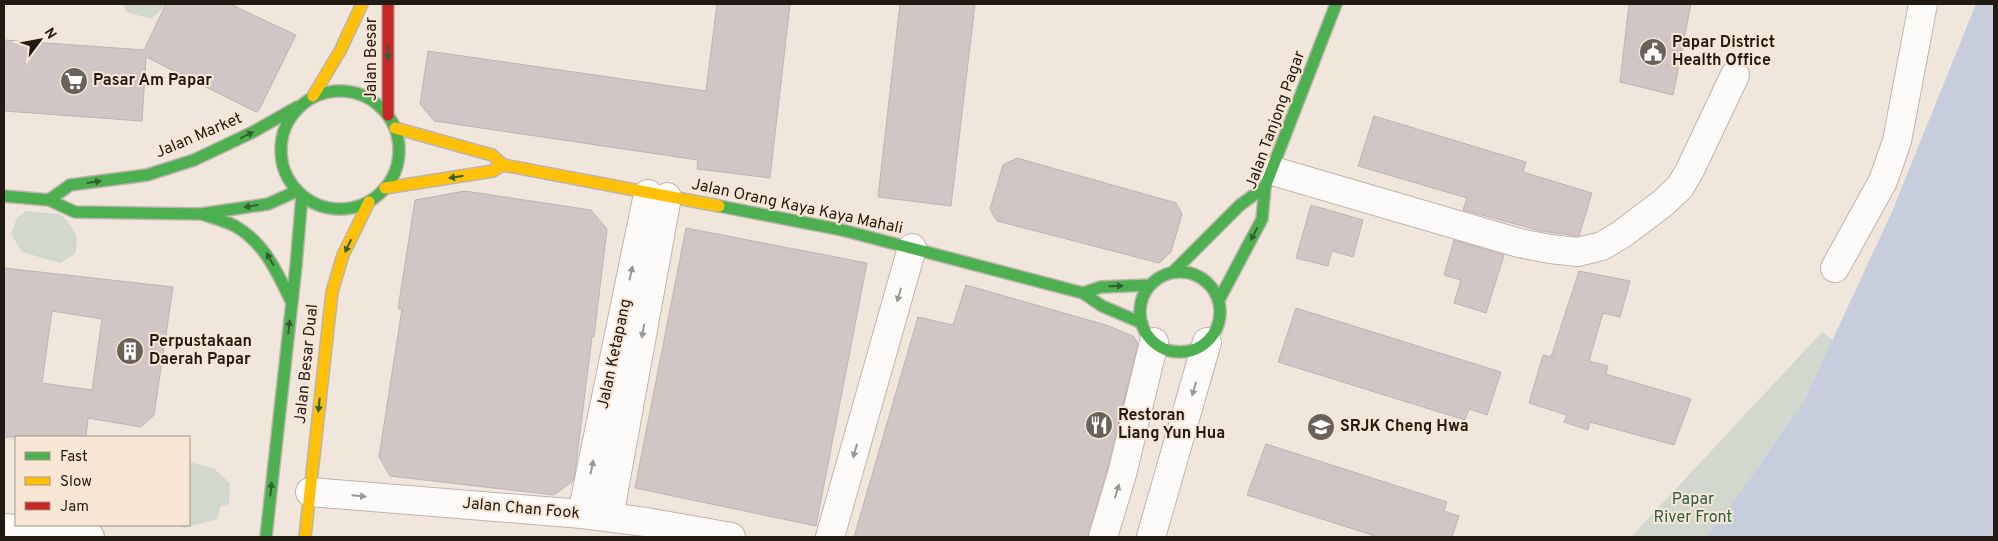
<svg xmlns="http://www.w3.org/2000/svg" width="1998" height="541" font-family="Overpass,sans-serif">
<rect width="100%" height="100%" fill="#f1e6dc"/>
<path fill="#d2d8cd" d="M 124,4 L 168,4 L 151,19 L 126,12 Z
M 26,211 L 60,214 C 74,227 80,235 75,254 L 60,263 L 22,252 L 11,234 L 17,218 Z
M 1822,332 L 1833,340 L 1803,403 L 1744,487 L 1705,537 L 1631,537 Z
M 189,462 L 213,468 L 230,483 L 229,504 L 221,506 L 217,519 L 184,528 L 177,525 L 189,525 Z"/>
<path fill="#c6cede" d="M 1976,4 L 1994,4 L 1994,537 L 1705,537 L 1744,487 L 1803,403 L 1891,214 Z"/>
<path fill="#d1c6c5" stroke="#bdb4b3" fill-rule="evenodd" d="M 166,4 L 230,4 L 296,35 L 259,110 L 256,112 L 146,57 L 142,121 L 4,111 L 4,40 L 144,50 Z
M 717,4 L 790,4 L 770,178 L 697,169 L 698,160 L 434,121 L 420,104 L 428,51 L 706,91 Z
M 900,4 L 975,4 L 951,206 L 878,197 Z
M 1629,4 L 1691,4 L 1673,95 L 1620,82 Z
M 1374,116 L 1526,162 L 1523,172 L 1592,193 L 1579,236 L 1541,231 L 1463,210 L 1467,198 L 1358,166 Z
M 1017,158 L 1176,203 L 1182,214 L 1171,252 L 1159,263 L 997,221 L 990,209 L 1003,165 Z
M 465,191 L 591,210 L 607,229 L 594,337 L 592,337 L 575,472 L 573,481 L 554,495 L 390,476 L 379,457 L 402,309 L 398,309 L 415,200 Z
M 1311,205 L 1363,220 L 1353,257 L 1332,251 L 1328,266 L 1296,258 Z
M 686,228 L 867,263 L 816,526 L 635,488 Z
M 1454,240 L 1504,255 L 1486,313 L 1454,303 L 1461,280 L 1444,275 Z
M 4,268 L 173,287 L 154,415 L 141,427 L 88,418 L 86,437 L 4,437 ZM 52,311 L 102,319 L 92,390 L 42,383 Z
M 1579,271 L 1630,281 L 1620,317 L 1603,313 L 1589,361 L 1608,366 L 1606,374 L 1691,399 L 1674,445 L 1590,422 L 1588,430 L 1564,422 L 1567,415 L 1529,403 L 1543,355 L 1551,357 Z
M 966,285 L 1106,325 L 1133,336 L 1138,343 L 1107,470 L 1088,537 L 854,537 L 918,317 L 953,325 Z
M 1296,308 L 1501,372 L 1487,415 L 1469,409 L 1465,420 L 1278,362 Z
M 1266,444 L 1447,502 L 1444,511 L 1459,516 L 1452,537 L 1378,537 L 1247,495 Z"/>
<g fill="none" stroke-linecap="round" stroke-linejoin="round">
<g stroke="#bdb5ad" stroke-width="30">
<path id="street" d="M 1273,171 L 1519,243 L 1550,249 L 1578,252 L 1602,246 L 1622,234 L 1663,203 L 1680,187 L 1690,170 L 1735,75
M 1835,268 L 1883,181 L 1897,141 L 1923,4
M 310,492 L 582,514 L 646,522 L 731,537
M 582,514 L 648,194
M 609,517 L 667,197
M 4,528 L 90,537
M 830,537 L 912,248
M 1103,537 L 1122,474 L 1154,342
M 1151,537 L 1207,342"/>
</g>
<g stroke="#bdb5ad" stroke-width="14">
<path id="fast" d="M281 150a59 59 0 1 1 118 0a59 59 0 1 1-118 0Z
M 4,196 L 49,200 L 75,212 L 201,214 L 268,204 L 297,191
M 49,200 L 70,185 L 147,175 L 194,160 L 253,132 L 297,107
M 719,206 L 842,230 L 1083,293 L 1102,306 L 1142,323
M 202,214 C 213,218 225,221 235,226 C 265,243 278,274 292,303
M1140 312a40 40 0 1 1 80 0a40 40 0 1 1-80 0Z
M 1173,272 L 1240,205 L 1265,187
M 1083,293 L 1101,287 L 1150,285
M 1219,300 L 1262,219 L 1265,187 L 1336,4
M 266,537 L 296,266 L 302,195"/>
</g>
<g stroke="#bdb5ad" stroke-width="14">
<path id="slow" d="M 313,96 L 340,51 L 362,4
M 395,128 L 492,155 L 503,165 L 719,206
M 385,188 L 493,171 L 503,165
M 305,537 L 332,292 L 343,255 L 369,202"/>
</g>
<g stroke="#bdb5ad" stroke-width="14">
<path id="jam" d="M 388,4 L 388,115"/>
</g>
<use href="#street" stroke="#fdfbfa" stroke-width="28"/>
<use href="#fast" stroke="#4caf50" stroke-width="11"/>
<use href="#slow" stroke="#ffc107" stroke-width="11"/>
<use href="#jam" stroke="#c62828" stroke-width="11"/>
</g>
<defs><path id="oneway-solid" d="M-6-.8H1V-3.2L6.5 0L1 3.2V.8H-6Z" transform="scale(1.25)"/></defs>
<g fill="#345e2f">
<use href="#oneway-solid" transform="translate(388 53) rotate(90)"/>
<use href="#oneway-solid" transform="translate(247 135) rotate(-26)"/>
<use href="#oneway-solid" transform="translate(456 177) rotate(171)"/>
<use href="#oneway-solid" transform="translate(94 182) rotate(-8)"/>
<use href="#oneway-solid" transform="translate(251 206) rotate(172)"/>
<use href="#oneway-solid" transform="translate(1254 234) rotate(118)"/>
<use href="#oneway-solid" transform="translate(348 246) rotate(115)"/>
<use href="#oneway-solid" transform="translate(270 259) rotate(-120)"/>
<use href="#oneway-solid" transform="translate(1116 286) rotate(-1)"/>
<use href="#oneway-solid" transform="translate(289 327) rotate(-84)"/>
<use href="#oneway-solid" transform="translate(319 405) rotate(96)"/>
<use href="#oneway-solid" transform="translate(271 489) rotate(-84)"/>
</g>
<g fill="#9a9692">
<use href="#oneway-solid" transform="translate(631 273) rotate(-78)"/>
<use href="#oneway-solid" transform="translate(899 295) rotate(106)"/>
<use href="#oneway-solid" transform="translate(643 331) rotate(100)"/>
<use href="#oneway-solid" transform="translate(1194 389) rotate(106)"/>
<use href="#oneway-solid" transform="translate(855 451) rotate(106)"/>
<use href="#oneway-solid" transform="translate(592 467) rotate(-78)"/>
<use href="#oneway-solid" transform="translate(1117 491) rotate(-73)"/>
<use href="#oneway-solid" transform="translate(359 496) rotate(5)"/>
</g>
<defs>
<g id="civic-disc" transform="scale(1.4375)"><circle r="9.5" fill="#6a625a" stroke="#f9e6d4"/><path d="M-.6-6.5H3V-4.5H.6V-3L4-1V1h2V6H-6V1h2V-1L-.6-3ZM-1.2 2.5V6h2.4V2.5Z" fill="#fff"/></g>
<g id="supermarket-disc" transform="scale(1.4375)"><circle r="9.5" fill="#6a625a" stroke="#f9e6d4"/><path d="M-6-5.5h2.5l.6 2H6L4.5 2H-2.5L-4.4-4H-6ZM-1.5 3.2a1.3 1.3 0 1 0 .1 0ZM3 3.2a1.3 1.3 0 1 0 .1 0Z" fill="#fff"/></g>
<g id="building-disc" transform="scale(1.4375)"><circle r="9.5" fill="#6a625a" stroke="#f9e6d4"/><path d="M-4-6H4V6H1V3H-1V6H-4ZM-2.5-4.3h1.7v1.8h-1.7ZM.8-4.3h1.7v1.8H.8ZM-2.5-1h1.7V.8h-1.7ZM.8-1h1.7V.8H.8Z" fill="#fff"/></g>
<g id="restaurant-disc" transform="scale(1.4375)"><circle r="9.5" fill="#6a625a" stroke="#f9e6d4"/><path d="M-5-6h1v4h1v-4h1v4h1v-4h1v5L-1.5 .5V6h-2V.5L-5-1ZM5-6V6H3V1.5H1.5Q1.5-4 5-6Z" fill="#fff"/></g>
<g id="school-disc" transform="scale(1.4375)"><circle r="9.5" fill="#6a625a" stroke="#f9e6d4"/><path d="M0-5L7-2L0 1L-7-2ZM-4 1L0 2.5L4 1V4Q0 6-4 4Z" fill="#fff"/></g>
</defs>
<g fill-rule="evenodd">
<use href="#civic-disc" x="1653" y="52"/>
<use href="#supermarket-disc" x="74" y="81"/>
<use href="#building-disc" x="130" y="351"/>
<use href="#restaurant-disc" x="1099" y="425"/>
<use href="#school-disc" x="1321" y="427"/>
</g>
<g text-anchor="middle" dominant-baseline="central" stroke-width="4" stroke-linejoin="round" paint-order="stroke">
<g font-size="16" font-weight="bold" fill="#211b14" stroke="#f9e6d4" text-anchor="start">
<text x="1672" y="43">Papar District<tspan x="1672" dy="18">Health Office</tspan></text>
<text x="93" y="81">Pasar Am Papar</text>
<text x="149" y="342">Perpustakaan<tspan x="149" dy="18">Daerah Papar</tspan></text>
<text x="1118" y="416">Restoran<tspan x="1118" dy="18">Liang Yun Hua</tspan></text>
<text x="1340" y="427">SRJK Cheng Hwa</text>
</g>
<g font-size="16" fill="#211b14" stroke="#f9e6d4">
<text transform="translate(372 59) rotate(-90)">Jalan Besar</text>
<text transform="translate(1276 120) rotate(-70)">Jalan Tanjong Pagar</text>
<text transform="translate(199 136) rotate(-23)">Jalan Market</text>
<text transform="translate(797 207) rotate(12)">Jalan Orang Kaya Kaya Mahali</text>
<text transform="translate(615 354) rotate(-78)">Jalan Ketapang</text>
<text transform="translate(307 364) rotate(-84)">Jalan Besar Dual</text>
<text transform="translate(521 509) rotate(5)">Jalan Chan Fook</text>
</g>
<g font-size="16" fill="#295f44" stroke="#f9e6d4">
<text x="1693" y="500">Papar<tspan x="1693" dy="18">River Front</tspan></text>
</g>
</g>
<rect width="1998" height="541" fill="none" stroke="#211b14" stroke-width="10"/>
<rect x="15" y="436" width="175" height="90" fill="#f9e6d4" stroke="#a39587"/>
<rect x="25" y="452" width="25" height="8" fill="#4caf50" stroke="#a39587"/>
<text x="60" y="461" font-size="15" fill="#211b14">Fast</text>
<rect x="25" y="477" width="25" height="8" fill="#ffc107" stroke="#a39587"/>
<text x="60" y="486" font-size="15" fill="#211b14">Slow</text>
<rect x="25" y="502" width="25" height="8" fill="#c62828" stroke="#a39587"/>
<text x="60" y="511" font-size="15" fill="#211b14">Jam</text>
<g transform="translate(40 40) rotate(58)" stroke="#f9e6d4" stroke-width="4" paint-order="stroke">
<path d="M0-4L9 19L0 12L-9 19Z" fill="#211b14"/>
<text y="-8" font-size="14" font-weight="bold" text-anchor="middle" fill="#211b14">N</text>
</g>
</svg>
